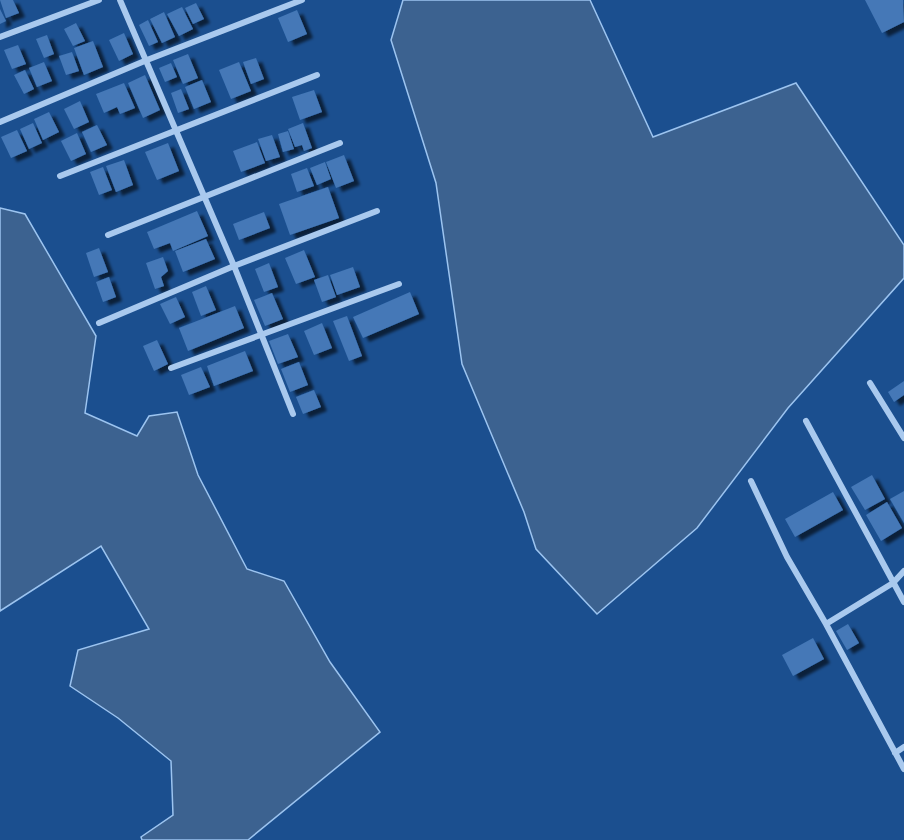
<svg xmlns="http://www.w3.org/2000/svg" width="904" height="840" font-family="'Sofia Sans Condensed',sans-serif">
<defs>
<filter id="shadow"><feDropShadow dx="6" dy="4" stdDeviation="1.5" flood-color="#0009"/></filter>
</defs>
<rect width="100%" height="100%" fill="#1b4f8f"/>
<path fill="#3c6290" stroke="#9cc4f0" stroke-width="1.5" d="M 403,0 L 590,0 L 653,137 L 796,83 L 904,245 L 904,278 L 788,408 L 697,528 L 597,614 L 536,549 L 524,512 L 462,364 L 436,183 L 391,40 Z
M 0,208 L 25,214 L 96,336 L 85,413 L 137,436 L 149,416 L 177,412 L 198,475 L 247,569 L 284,581 L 330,662 L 380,732 L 248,840 L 142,840 L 141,837 L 173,815 L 171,761 L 118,718 L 70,686 L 78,650 L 149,629 L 101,546 L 0,611 Z"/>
<path fill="#4478b7" filter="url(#shadow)" d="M 0,0 L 13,0 L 19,13 L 6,18 Z
M 865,0 L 903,0 L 904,22 L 882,33 Z
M 196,3 L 204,19 L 193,24 L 185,8 Z
M 182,7 L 193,29 L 179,36 L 167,14 Z
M 0,9 L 6,21 L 0,24 Z
M 297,10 L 307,34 L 288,42 L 278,18 Z
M 164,12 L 175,37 L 162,43 L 150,19 Z
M 148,20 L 158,42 L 149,46 L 139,25 Z
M 76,23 L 85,41 L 73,46 L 64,29 Z
M 124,33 L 133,54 L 119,61 L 109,40 Z
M 47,35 L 54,54 L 44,58 L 36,39 Z
M 93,41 L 103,67 L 84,75 L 74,48 Z
M 18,45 L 26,64 L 12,69 L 4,50 Z
M 72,52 L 79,71 L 66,75 L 59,56 Z
M 188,54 L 198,78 L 183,84 L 173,60 Z
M 256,58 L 264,79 L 251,84 L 243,62 Z
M 44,62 L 52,81 L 37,87 L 29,68 Z
M 239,62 L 251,91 L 231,99 L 219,70 Z
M 171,63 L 177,77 L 165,82 L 159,68 Z
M 25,70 L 34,89 L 24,94 L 14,75 Z
M 145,75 L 160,110 L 143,118 L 128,83 Z
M 202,80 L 211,102 L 194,109 L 185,87 Z
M 124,83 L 135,108 L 120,114 L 117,107 L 104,113 L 96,94 Z
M 181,89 L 189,109 L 178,113 L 171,93 Z
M 314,90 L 322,112 L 300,120 L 292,97 Z
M 80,101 L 89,122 L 74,129 L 64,109 Z
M 49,112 L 59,132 L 43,140 L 34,119 Z
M 33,123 L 42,143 L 29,149 L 20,129 Z
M 303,123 L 312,148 L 304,151 L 302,145 L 295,147 L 288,129 Z
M 97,125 L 107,145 L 91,152 L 82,132 Z
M 17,130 L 27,151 L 11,158 L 1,137 Z
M 288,131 L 294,149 L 283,152 L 278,134 Z
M 77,133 L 86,154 L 71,161 L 61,141 Z
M 272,135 L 280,157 L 266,161 L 258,139 Z
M 257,142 L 265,163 L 241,172 L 233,151 Z
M 168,143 L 179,171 L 157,180 L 145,152 Z
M 344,155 L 354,181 L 336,188 L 326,162 Z
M 124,160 L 133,185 L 116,192 L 106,166 Z
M 325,162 L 331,179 L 317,185 L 310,168 Z
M 103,167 L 112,190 L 99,195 L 90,172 Z
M 307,168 L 314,186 L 297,192 L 291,174 Z
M 328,187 L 339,218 L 290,235 L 279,204 Z
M 197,211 L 208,236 L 173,251 L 170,243 L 154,249 L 147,232 Z
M 264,212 L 270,228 L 239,240 L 233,224 Z
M 206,239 L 215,259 L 183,272 L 175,251 Z
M 99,248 L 108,272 L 94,277 L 86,253 Z
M 304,250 L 315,277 L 296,284 L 285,258 Z
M 163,257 L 168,271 L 161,277 L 164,286 L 155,289 L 146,263 Z
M 269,263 L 278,287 L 264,292 L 255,269 Z
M 353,267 L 360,287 L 337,295 L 330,275 Z
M 328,275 L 336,297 L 322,302 L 314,280 Z
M 109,277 L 116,297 L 103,302 L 96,282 Z
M 206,286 L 216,310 L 201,316 L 192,292 Z
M 410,292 L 419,314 L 363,338 L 353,317 Z
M 272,293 L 283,319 L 265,326 L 254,300 Z
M 176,297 L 185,317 L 170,324 L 160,304 Z
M 235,306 L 244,328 L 188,351 L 179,328 Z
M 347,316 L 362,356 L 349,361 L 333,321 Z
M 322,323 L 332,348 L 314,355 L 304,331 Z
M 288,334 L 298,357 L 278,364 L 269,341 Z
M 157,340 L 168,364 L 154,371 L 143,346 Z
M 245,351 L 253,371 L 214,386 L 207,366 Z
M 299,362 L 308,385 L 290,392 L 281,369 Z
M 201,367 L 210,387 L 189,395 L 181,375 Z
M 904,381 L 904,395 L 894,402 L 888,392 Z
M 314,390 L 321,407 L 303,414 L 296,397 Z
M 872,475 L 885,499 L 865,510 L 851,487 Z
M 904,491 L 904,523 L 890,499 Z
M 833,492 L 843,510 L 795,537 L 785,519 Z
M 887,502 L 902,528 L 881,541 L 866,515 Z
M 848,624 L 859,643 L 847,650 L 836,631 Z
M 813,638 L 824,659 L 793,676 L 782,655 Z"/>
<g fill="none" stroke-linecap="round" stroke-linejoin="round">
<path stroke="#a9c9ee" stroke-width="6" d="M 120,0 L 234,266 L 293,414
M 0,37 L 99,0
M 0,122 L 147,60 L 302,0
M 60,176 L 317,75
M 108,235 L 340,143
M 99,323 L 234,266 L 377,211
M 171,368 L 399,284
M 870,383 L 904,438
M 806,421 L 904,602
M 751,481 L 787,557 L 826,624 L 904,769
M 826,624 L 893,583 L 904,571
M 895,753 L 904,747"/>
</g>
</svg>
